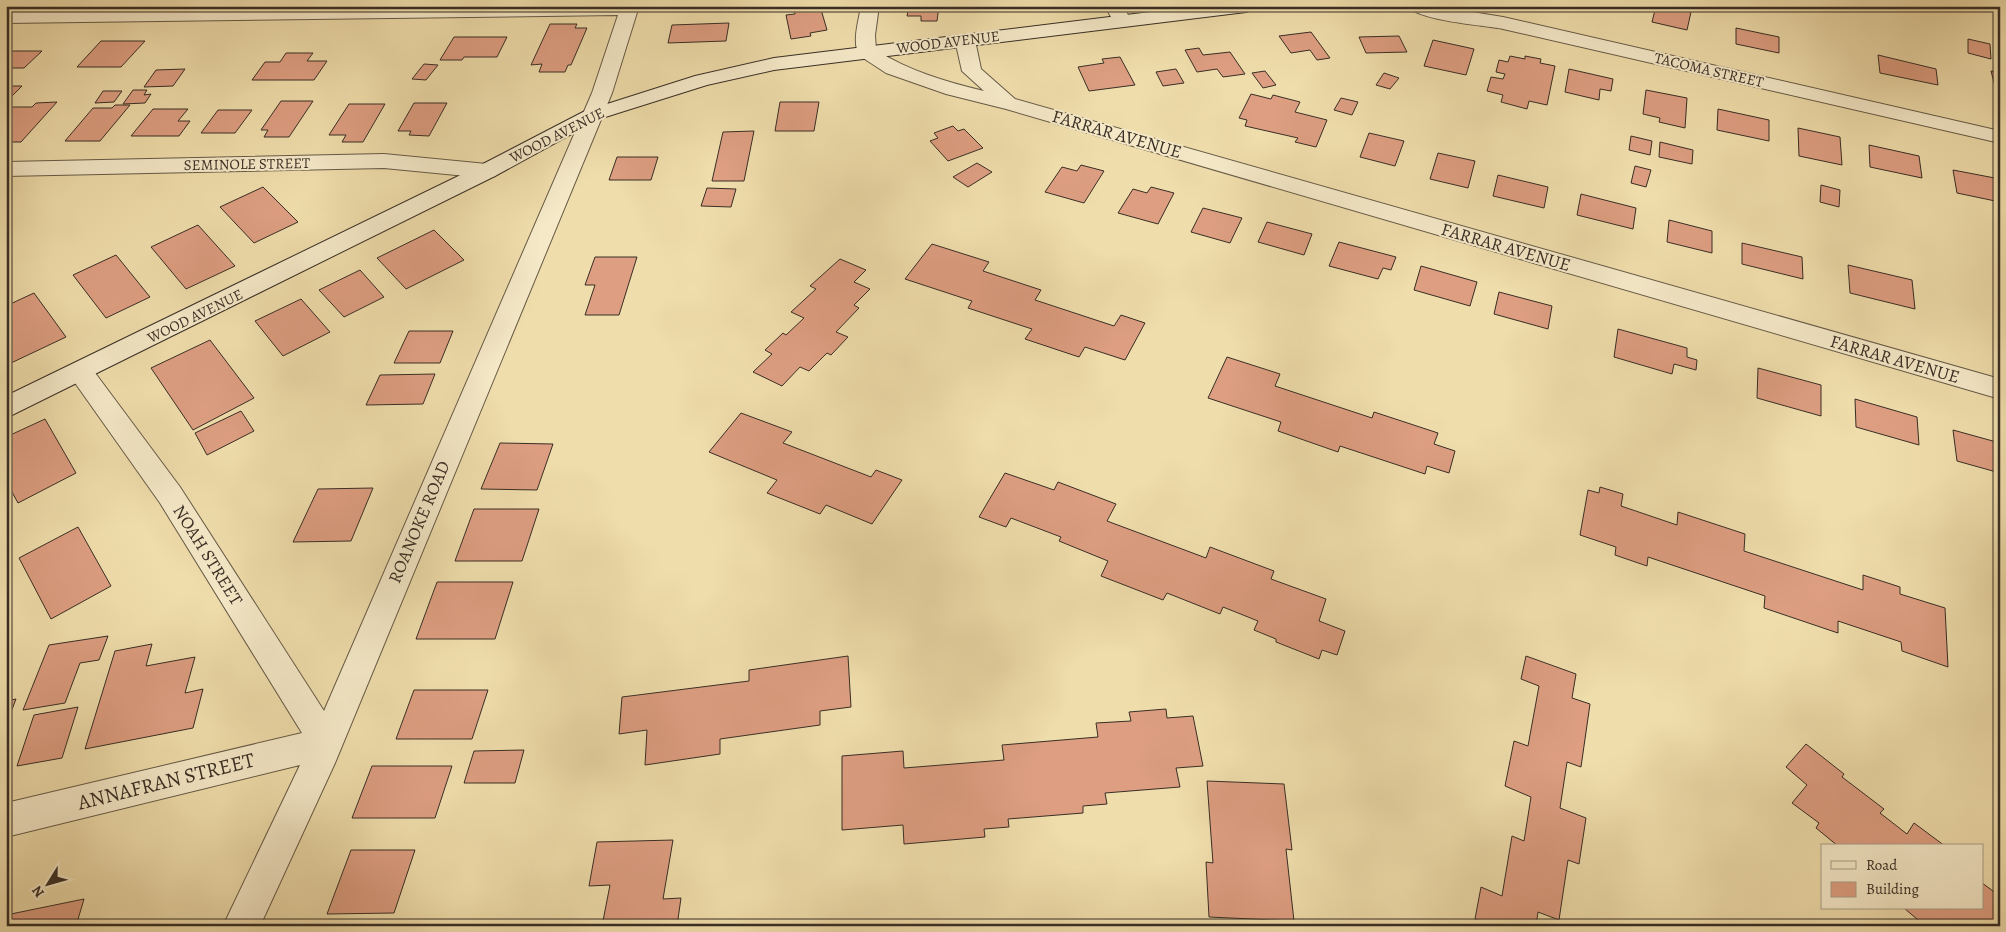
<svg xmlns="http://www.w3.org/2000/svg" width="2006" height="932" font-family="Alegreya,serif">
<rect width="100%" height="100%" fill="#efddab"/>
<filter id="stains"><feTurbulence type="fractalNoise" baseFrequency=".004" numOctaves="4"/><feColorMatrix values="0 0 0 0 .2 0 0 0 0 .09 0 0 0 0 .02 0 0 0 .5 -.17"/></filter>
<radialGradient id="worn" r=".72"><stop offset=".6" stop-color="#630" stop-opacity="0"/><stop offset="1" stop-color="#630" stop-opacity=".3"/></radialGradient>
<path fill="#dd9e81" stroke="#382e25" d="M 794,6 L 820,6 L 827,30 L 810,33 L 811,36 L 791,39 L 786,15 L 795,14 Z
M 909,6 L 939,6 L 937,21 L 921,21 L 921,16 L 907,16 Z
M 976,6 L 997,6 L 997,11 L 976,11 Z
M 1592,6 L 1623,6 L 1624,9 L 1594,9 Z
M 1656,6 L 1691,12 L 1687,30 L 1652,22 Z
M 729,23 L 726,41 L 668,43 L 672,25 Z
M 550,24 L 577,24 L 575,28 L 587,28 L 571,65 L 568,65 L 565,72 L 539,72 L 542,64 L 531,65 Z
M 1736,28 L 1779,37 L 1779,53 L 1736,44 Z
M 1311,32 L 1330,58 L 1317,60 L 1310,50 L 1291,53 L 1279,36 Z
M 1399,36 L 1407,52 L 1366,53 L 1359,37 Z
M 454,37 L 507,37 L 497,57 L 464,57 L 462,60 L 440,60 Z
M 1968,39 L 1990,44 L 1991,59 L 1968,53 Z
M 1433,40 L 1474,49 L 1466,75 L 1424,66 Z
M 101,41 L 145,41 L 121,67 L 77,67 Z
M 1199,48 L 1203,55 L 1230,52 L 1245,74 L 1223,77 L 1217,69 L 1197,72 L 1185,50 Z
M 6,51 L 42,51 L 24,68 L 6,68 Z
M 286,53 L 313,53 L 307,61 L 327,61 L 314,80 L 252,80 L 265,62 L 280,62 Z
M 1878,55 L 1936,69 L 1938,85 L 1880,73 Z
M 1510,56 L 1525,59 L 1525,56 L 1541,59 L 1540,63 L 1555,66 L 1547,105 L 1529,101 L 1527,109 L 1501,102 L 1503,95 L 1487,91 L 1491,77 L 1503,79 L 1505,74 L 1496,72 L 1499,60 L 1508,62 Z
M 1120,57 L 1135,85 L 1089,91 L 1078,67 L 1104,63 L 1102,59 Z
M 424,64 L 438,65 L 426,80 L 412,79 Z
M 185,69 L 173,86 L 144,87 L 156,70 Z
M 1176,69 L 1184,83 L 1163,86 L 1156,72 Z
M 1569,69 L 1613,79 L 1611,91 L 1600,89 L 1599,100 L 1565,92 Z
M 1265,71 L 1276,85 L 1263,88 L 1252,73 Z
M 1991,71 L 2000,72 L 2000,99 L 1998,98 Z
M 1384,73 L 1399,78 L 1390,89 L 1376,85 Z
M 6,86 L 22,86 L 6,102 Z
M 133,90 L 147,90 L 144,95 L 151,94 L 145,103 L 123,104 Z
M 1646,90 L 1687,98 L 1685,128 L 1659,122 L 1660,118 L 1643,114 Z
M 103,91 L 122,91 L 114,102 L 95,103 Z
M 1251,94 L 1271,99 L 1273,95 L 1300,102 L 1295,112 L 1327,120 L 1316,147 L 1295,142 L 1298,138 L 1245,126 L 1247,120 L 1239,118 Z
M 1341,98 L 1358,102 L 1352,115 L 1334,110 Z
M 281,101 L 313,101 L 289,137 L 264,137 L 268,130 L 261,130 Z
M 57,102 L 21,142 L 6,142 L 6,112 L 11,107 L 32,107 L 36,103 Z
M 780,102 L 819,102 L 814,131 L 775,131 Z
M 414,103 L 447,103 L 429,136 L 409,135 L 411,131 L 398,131 Z
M 349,104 L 385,104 L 363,142 L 342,142 L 346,135 L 329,135 Z
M 115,105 L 130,105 L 100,141 L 65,141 L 93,108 L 112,108 Z
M 153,109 L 188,109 L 178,121 L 190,121 L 179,136 L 131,136 Z
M 1718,109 L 1769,120 L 1769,141 L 1717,130 Z
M 218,110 L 252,110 L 235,133 L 201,133 Z
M 953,126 L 958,131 L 964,129 L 983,148 L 948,161 L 930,141 L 938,138 L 934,133 Z
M 1798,128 L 1840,137 L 1842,165 L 1799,156 Z
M 754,131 L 744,181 L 712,181 L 723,132 Z
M 1369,133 L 1404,141 L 1395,166 L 1360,157 Z
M 1631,136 L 1652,141 L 1650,155 L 1629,150 Z
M 1660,142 L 1693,150 L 1692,164 L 1659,157 Z
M 1869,145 L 1919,156 L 1922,178 L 1870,167 Z
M 1438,153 L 1475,161 L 1468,188 L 1430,179 Z
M 617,157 L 658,157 L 651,180 L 609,180 Z
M 977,163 L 992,172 L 968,187 L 953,177 Z
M 1081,165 L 1104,171 L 1084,203 L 1045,192 L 1062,167 L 1077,171 Z
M 1635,166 L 1651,170 L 1646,187 L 1631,183 Z
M 1953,170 L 2000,179 L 2000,202 L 1957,193 Z
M 1498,175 L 1548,187 L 1544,208 L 1493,196 Z
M 1821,185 L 1840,190 L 1839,207 L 1820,202 Z
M 263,187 L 298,222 L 254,243 L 220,207 Z
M 1151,187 L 1174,193 L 1158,224 L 1118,213 L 1133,189 L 1147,193 Z
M 707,188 L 736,189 L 731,207 L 701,206 Z
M 1581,194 L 1636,208 L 1633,229 L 1577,215 Z
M 1203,208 L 1242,218 L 1230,243 L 1191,232 Z
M 1669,220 L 1712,231 L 1712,253 L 1667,242 Z
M 1267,222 L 1312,234 L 1304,255 L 1258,242 Z
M 198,225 L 235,266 L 186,289 L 151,247 Z
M 434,230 L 464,260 L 406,289 L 377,258 Z
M 1339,242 L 1396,257 L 1391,270 L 1383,268 L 1378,279 L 1329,266 Z
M 1742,243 L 1802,257 L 1803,279 L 1742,264 Z
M 932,244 L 989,262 L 983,271 L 1041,290 L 1035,300 L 1114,326 L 1121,315 L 1145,323 L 1125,360 L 1085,347 L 1079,357 L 1025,339 L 1032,329 L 968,308 L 972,301 L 905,279 Z
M 116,255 L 150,297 L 106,318 L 73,275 Z
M 595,257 L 637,257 L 619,315 L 585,315 L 595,285 L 585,285 Z
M 840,259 L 866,270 L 854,282 L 870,289 L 854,305 L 859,308 L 836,332 L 848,337 L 831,355 L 827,353 L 809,371 L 800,367 L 782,386 L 753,372 L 772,354 L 765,350 L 783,333 L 786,335 L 804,318 L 791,312 L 816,289 L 810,286 Z
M 1848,265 L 1912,280 L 1915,309 L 1850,293 Z
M 1421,266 L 1477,282 L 1470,306 L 1414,290 Z
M 360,270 L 384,297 L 344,317 L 319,290 Z
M 1499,292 L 1552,306 L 1548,329 L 1494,314 Z
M 34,293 L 66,337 L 11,363 L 6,356 L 6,306 Z
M 301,299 L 330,332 L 283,356 L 255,321 Z
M 1618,329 L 1687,348 L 1687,357 L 1697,360 L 1696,370 L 1674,364 L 1672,374 L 1614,357 Z
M 409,331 L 453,331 L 440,363 L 394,363 Z
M 210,340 L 254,398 L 193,430 L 151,368 Z
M 1227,357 L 1280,374 L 1275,386 L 1372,418 L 1374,412 L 1438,433 L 1434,444 L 1455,451 L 1449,473 L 1427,466 L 1425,474 L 1340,446 L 1338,452 L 1278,431 L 1281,422 L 1208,398 Z
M 1758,368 L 1821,385 L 1821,416 L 1757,398 Z
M 435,374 L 423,404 L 366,405 L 380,375 Z
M 1855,399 L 1917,417 L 1919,445 L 1856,427 Z
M 241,411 L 254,431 L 207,455 L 195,433 Z
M 741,413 L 792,432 L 783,443 L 871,477 L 876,470 L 902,480 L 872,524 L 826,505 L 820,514 L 767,493 L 777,480 L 709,452 Z
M 45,419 L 76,473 L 18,503 L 6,481 L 6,437 Z
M 1953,430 L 2000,443 L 2000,473 L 1957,461 Z
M 500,443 L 553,444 L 537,490 L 481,489 Z
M 1005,473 L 1054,490 L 1058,482 L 1116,504 L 1107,521 L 1206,558 L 1210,547 L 1274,571 L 1271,579 L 1326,599 L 1319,621 L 1345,631 L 1337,655 L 1322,650 L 1319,659 L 1276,642 L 1276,639 L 1254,630 L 1258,621 L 1223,607 L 1220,614 L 1167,593 L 1163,600 L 1101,576 L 1108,561 L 1059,541 L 1061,537 L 1011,518 L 1006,527 L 979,517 Z
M 1600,487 L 1623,494 L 1621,506 L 1677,525 L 1678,512 L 1745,534 L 1744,551 L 1863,590 L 1863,575 L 1900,587 L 1900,594 L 1945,608 L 1948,667 L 1902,651 L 1901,642 L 1838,621 L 1838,633 L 1764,608 L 1765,596 L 1648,557 L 1647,566 L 1615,555 L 1616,547 L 1580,535 L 1588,490 L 1599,493 Z
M 373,488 L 351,541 L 293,542 L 318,489 Z
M 474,509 L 539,509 L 522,561 L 455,561 Z
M 78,527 L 111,586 L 51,619 L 19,558 Z
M 437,582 L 513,582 L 495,639 L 416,639 Z
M 108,636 L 99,660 L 80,663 L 65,703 L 23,710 L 49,645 Z
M 152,644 L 146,666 L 195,657 L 185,693 L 203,689 L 193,728 L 85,749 L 115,651 Z
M 848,656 L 851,707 L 820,711 L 820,725 L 720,739 L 720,754 L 645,765 L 647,730 L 619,734 L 622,697 L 749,681 L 749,670 Z
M 1526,656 L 1576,674 L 1572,698 L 1590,704 L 1581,767 L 1567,762 L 1560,808 L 1586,818 L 1579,864 L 1568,860 L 1559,920 L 1538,912 L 1536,926 L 1491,926 L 1475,919 L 1481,887 L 1502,896 L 1512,836 L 1524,841 L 1531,797 L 1505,786 L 1514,741 L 1528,746 L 1539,686 L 1521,679 Z
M 414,690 L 488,690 L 472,739 L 396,739 Z
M 16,699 L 6,725 L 6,701 Z
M 78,707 L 62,758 L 17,766 L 34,715 Z
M 1166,709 L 1167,718 L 1193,716 L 1203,766 L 1176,768 L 1180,787 L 1105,793 L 1107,804 L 1083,806 L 1083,813 L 1008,819 L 1009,827 L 984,829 L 985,837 L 904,844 L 903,825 L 842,830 L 842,756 L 903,751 L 904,768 L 1004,760 L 1002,745 L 1098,737 L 1096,723 L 1131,721 L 1129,712 Z
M 1806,744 L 1844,774 L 1842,777 L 1884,809 L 1880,813 L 1907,834 L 1914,823 L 1945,846 L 1838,846 L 1816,828 L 1819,823 L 1792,803 L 1807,785 L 1786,767 Z
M 524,750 L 515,783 L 464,783 L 474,751 Z
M 372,766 L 452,766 L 435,818 L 352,818 Z
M 1207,781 L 1284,784 L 1292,850 L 1286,849 L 1294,921 L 1209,917 L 1206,862 L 1213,863 Z
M 673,840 L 663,899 L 681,898 L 677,926 L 602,926 L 610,885 L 589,886 L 597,842 Z
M 351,850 L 415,850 L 394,913 L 327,914 Z
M 1982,883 L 2000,896 L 2000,926 L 1925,926 L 1904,908 L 1982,908 Z
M 84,899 L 76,926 L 6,926 L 6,915 Z"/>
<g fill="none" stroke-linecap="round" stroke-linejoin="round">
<g stroke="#665a46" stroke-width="2">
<path id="street" d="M 411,6 L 639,6 L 612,93 L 335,763 L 260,926 L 223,926 L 300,765 L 6,837 L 6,803 L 302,733 L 160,503 L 68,373 L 72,366 L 81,364 L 90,366 L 180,487 L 324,711 L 592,93 L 618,15 L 6,23 L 6,11 Z
M 861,6 L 879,6 L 875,35 L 876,50 C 909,71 946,82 984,91 L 962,71 L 955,40 L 958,36 L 972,36 L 975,40 L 981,69 L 1015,99 L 2000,379 L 2000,399 L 1006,109 L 946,94 L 886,73 L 860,56 C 851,43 859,20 861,6 Z
M 1105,6 L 1123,6 L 1132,22 L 1130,26 L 1116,26 Z
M 1408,6 L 1435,6 L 1503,17 L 2000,131 L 2000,143 L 1503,29 C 1484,25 1418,21 1408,6 Z
M 384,154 L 487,164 L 495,166 L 498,171 L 495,176 L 487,178 L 384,168 L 6,176 L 6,162 Z"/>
</g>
<g stroke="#382e25" stroke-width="2">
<path id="secondary" d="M 1199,6 L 1255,6 L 1252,10 L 1246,12 L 774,70 L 707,85 L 599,119 L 495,176 L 6,418 L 6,396 L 479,166 L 585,111 L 695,76 L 774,58 Z"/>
</g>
<use href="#street" fill="#f5e9c8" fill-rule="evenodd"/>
<use href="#secondary" fill="#f5e9c8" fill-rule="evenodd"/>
</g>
<g text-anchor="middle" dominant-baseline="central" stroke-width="4" stroke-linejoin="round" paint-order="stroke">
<g font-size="15" fill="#382e25" stroke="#f5e9c8">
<text transform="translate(948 42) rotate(-7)">WOOD AVENUE</text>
<text transform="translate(1709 70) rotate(13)">TACOMA STREET</text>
<text transform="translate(557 135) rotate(-27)">WOOD AVENUE</text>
<text transform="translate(247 164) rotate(-1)">SEMINOLE STREET</text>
<text transform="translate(195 316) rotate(-26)">WOOD AVENUE</text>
</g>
<g font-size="18" fill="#382e25" stroke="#f5e9c8">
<text transform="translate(1117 134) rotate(16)">FARRAR AVENUE</text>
<text transform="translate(1506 247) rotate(16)">FARRAR AVENUE</text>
<text transform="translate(1895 359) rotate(16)">FARRAR AVENUE</text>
<text transform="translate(419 522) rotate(-67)">ROANOKE ROAD</text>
<text transform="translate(208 555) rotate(58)">NOAH STREET</text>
</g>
<g font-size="21" fill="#382e25" stroke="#f5e9c8">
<text transform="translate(166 781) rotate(-14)">ANNAFRAN STREET</text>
</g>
</g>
<rect width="2006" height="932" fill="none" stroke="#efddab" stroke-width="25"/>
<rect x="8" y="8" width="1991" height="917" fill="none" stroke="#382e25" stroke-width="2.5"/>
<rect x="12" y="12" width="1981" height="907" fill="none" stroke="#382e25"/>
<rect x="1821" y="844" width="162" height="65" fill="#f5e9c8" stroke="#a99e87"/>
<rect x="1831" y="861" width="25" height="8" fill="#f5e9c8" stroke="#a99e87"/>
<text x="1866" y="870" font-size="15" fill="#382e25">Road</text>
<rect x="1831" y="882" width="25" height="15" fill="#dd9e81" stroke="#a99e87"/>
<text x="1866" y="894" font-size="15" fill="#382e25">Building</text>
<g transform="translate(48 884) rotate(233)" stroke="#f5e9c8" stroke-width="4" paint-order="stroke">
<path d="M0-4L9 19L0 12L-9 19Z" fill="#382e25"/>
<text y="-8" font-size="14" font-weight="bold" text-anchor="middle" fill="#382e25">N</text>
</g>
<rect width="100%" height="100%" filter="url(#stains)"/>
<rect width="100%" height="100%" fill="url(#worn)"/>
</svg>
